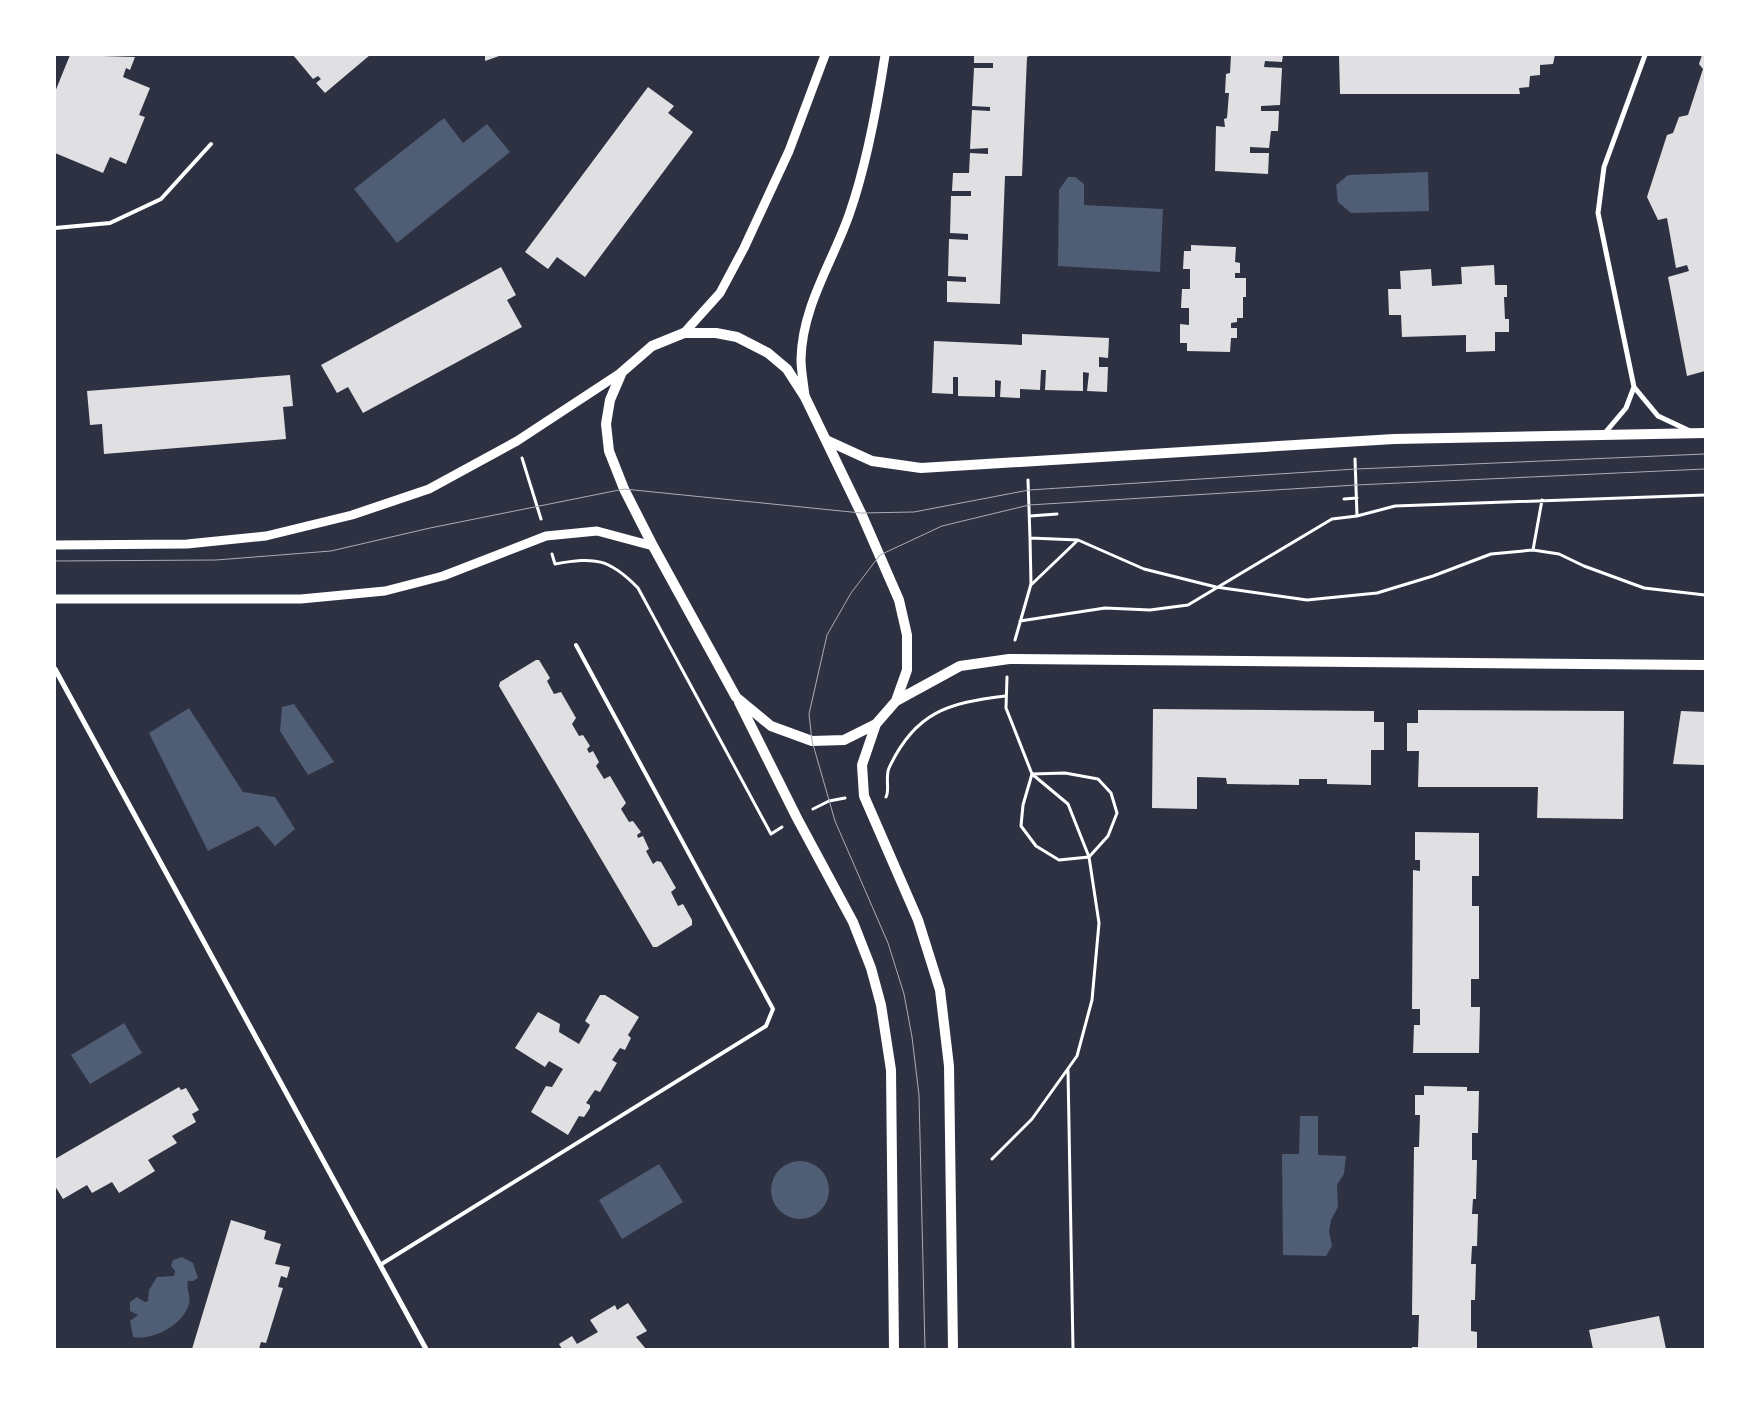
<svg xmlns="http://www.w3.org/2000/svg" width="1760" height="1404" font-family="Manrope,sans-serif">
<rect width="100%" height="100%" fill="#2d3142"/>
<path fill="#4f5d75" d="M 444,118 L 463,143 L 487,124 L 510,152 L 397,243 L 354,189 Z
M 1428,172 L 1429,211 L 1351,213 L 1338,202 L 1336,185 L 1348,175 Z
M 1068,177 L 1075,177 L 1084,184 L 1084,205 L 1163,209 L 1160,272 L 1058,266 L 1059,190 Z
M 294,704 L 334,762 L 308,775 L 280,731 L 282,707 Z
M 189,708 L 243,792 L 275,797 L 295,829 L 275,846 L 258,826 L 208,851 L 149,733 Z
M 124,1023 L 142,1053 L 90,1084 L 71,1055 Z
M 1300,1116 L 1318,1116 L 1318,1155 L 1346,1156 L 1344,1174 L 1337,1185 L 1338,1207 L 1331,1220 L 1329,1232 L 1332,1246 L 1326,1256 L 1283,1255 L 1282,1154 L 1299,1154 Z
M771 1190a29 29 0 1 1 58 0a29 29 0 1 1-58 0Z
M 659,1164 L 683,1202 L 622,1239 L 599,1200 Z
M 182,1257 L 193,1263 L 198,1278 L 193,1281 L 188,1281 C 186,1289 191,1296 189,1304 C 183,1325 153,1341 133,1337 L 130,1321 L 138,1315 L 130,1311 L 130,1302 L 137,1297 L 145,1302 L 148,1301 L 149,1290 L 157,1277 L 174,1276 L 175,1271 L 171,1266 L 173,1260 Z"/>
<path fill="#e0e0e3" d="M 70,55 L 135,57 L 130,70 L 126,68 L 123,77 L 150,88 L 139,115 L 145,117 L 126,164 L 110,157 L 103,173 L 55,153 L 55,92 Z
M 293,55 L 370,55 L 325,93 L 316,83 L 321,79 L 318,76 L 313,79 Z
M 485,55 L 502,55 L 485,61 Z
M 974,55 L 1031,55 L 1027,57 L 1022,176 L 1005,176 L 1000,304 L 947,302 L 947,281 L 966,282 L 966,277 L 948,276 L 949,239 L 968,240 L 968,234 L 950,233 L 951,196 L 971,196 L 971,191 L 952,191 L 953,173 L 969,173 L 970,153 L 988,154 L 988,148 L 970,149 L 972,110 L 990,111 L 990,107 L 972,106 L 974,68 L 993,68 L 993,63 L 974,63 Z
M 1231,55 L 1283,55 L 1282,62 L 1265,61 L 1264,67 L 1282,68 L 1280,105 L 1261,106 L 1261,111 L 1279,111 L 1278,131 L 1271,131 L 1269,148 L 1250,147 L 1250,153 L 1269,153 L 1268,174 L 1215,171 L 1216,126 L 1225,127 L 1224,119 L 1227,118 L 1229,93 L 1225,93 L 1226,74 L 1230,73 Z
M 1339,55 L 1555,55 L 1553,64 L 1540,65 L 1540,75 L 1530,76 L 1529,87 L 1519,88 L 1520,94 L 1340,94 Z
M 1702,55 L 1705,55 L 1705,371 L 1687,376 L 1668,277 L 1689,271 L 1687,265 L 1676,268 L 1667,218 L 1658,220 L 1647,197 L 1667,135 L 1673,133 L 1679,117 L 1688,115 L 1703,69 L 1699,64 Z
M 648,87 L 674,106 L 668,113 L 693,132 L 585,277 L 557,257 L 548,269 L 525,252 Z
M 1191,245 L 1236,247 L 1235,262 L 1240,263 L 1240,273 L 1235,273 L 1235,278 L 1246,278 L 1246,297 L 1243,297 L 1243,318 L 1237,318 L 1237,322 L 1231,323 L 1231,328 L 1237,328 L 1237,338 L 1231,338 L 1230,352 L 1187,351 L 1187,343 L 1180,343 L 1180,324 L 1189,325 L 1189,308 L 1181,308 L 1182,289 L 1190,289 L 1190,269 L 1183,269 L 1184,251 L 1191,251 Z
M 1494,265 L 1495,285 L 1507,285 L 1507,297 L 1504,297 L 1505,319 L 1509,319 L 1509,332 L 1495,332 L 1495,351 L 1466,352 L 1466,335 L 1402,337 L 1401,315 L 1389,315 L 1388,289 L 1401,289 L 1400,271 L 1431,269 L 1432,286 L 1462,284 L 1461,267 Z
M 501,267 L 516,295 L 507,300 L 522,327 L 363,413 L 348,387 L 337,393 L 321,365 Z
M 1022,334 L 1109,338 L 1108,358 L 1099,357 L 1099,367 L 1108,367 L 1107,392 L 1087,391 L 1089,373 L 1083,372 L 1083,391 L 1045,390 L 1046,370 L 1041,370 L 1040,390 L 1020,389 L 1020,398 L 1000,397 L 1001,381 L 995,380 L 995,397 L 958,396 L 958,377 L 953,377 L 953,394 L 932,393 L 934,341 L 1022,345 Z
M 290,375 L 293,406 L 283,407 L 286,439 L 104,454 L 102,424 L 90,425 L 87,391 Z
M 536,660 L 539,660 L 550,678 L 547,681 L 554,694 L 561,692 L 576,718 L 572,724 L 579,736 L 583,735 L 590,746 L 587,749 L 589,753 L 593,751 L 599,762 L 596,766 L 604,779 L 610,776 L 626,803 L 621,809 L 629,822 L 633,821 L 641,832 L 637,835 L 638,838 L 643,836 L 649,849 L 646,851 L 653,864 L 657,861 L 661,862 L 676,888 L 671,892 L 678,906 L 683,904 L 692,920 L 692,925 L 657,947 L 653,947 L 499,686 L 500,682 Z
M 1153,709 L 1374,711 L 1374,722 L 1384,722 L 1384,750 L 1371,750 L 1371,785 L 1327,784 L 1327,779 L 1299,779 L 1299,785 L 1227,784 L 1226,778 L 1197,777 L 1197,809 L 1152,808 Z
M 1418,710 L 1624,711 L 1623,819 L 1537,818 L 1538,787 L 1418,787 L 1419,751 L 1407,751 L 1407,723 L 1418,723 Z
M 1681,711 L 1705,712 L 1705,765 L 1673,764 Z
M 1415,832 L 1479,833 L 1479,876 L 1472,876 L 1472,906 L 1479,906 L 1479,979 L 1471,979 L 1471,1007 L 1480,1007 L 1479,1053 L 1413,1053 L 1414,1025 L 1420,1025 L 1420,1009 L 1412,1009 L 1413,870 L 1420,871 L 1420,860 L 1415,860 Z
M 600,995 L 605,995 L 639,1017 L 628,1035 L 631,1038 L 625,1050 L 620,1048 L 612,1060 L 617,1063 L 600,1092 L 595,1090 L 586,1103 L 590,1105 L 590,1108 L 584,1117 L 579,1116 L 568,1135 L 531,1112 L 546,1086 L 552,1087 L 563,1069 L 549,1061 L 545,1067 L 515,1048 L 538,1012 L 560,1024 L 559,1032 L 579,1044 L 590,1025 L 585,1021 Z
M 1424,1086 L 1467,1087 L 1467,1091 L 1479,1091 L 1478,1133 L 1472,1133 L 1472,1160 L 1477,1160 L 1476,1199 L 1473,1199 L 1472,1214 L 1478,1214 L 1477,1246 L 1472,1246 L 1471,1264 L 1476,1264 L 1475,1300 L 1471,1300 L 1471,1331 L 1477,1332 L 1477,1349 L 1412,1349 L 1412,1347 L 1418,1347 L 1419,1315 L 1412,1315 L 1414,1147 L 1419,1147 L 1420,1115 L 1415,1115 L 1415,1095 L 1424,1095 Z
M 179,1087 L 181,1090 L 186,1088 L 199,1110 L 192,1114 L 196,1122 L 172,1136 L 177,1143 L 148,1160 L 155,1171 L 119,1193 L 112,1182 L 92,1193 L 87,1185 L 63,1199 L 55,1186 L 55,1159 Z
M 231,1220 L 266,1231 L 264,1239 L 281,1244 L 275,1264 L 290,1267 L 287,1278 L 281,1276 L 278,1287 L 283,1288 L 266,1343 L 261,1342 L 259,1349 L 192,1349 Z
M 628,1303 L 647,1331 L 636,1337 L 646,1349 L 562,1349 L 559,1344 L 572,1336 L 577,1344 L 598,1332 L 590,1320 L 615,1305 L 617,1310 Z
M 1659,1316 L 1666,1349 L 1593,1349 L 1589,1330 Z"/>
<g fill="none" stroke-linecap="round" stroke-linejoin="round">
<path stroke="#fff" stroke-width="3" d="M 522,458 L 541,519
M 1355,459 L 1357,516
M 1028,480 L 1030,538 L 1078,540 L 1144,569 L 1216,587 L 1307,600 L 1377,593 L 1433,576 L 1491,554 L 1533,550 L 1559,554 L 1584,566 L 1644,588 L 1705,595
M 1344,499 L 1357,498
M 1030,516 L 1057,514
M 1533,550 L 1542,500
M 552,554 L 555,564 C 595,557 609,558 638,588 L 771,834 L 782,827
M 1032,584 L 1078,540
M 1020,621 L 1105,608 L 1150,610 L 1188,605 L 1332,519 L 1357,516 L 1395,506 L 1705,495
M 1015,640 L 1031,584 L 1030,538
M 1065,773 L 1098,779 L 1111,793 L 1117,813 L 1108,836 L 1089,857 L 1059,860 L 1036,846 L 1021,826 L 1023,805 L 1032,774 Z
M 886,797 C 890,790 885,777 889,768 C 915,712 948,703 1005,696
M 813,809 L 829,801 L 845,798
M 1068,1070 L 1073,1349
M 992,1159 L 1032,1119 L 1077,1056 L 1092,1000 L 1099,923 L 1089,857 L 1068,804 L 1032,774 L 1006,708 L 1007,677"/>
<path stroke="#fff" stroke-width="4" d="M 55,228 L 110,223 L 161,199 L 211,144
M 380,1265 L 766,1026 L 773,1009 L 576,645"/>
<path stroke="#fff" stroke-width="5" d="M 1634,387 L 1658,416 L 1690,431
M 1604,434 L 1626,408 L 1634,387 L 1598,213 L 1604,167 L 1645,55
M 55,669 L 426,1349"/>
<path stroke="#fff" stroke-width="9" d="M 684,333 L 720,293 L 744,248 L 789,151 L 825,55
M 805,397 C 804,385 801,372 801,359 C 802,307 832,263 849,215 C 867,164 877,108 885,55
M 55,545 L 187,544 L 266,536 L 352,515 L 429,489 L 517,441 L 622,372
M 55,599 L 301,599 L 385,591 L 443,576 L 546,536 L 597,531 L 653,546"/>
<path stroke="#fff" stroke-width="10" d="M 684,333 L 716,333 L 737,337 L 768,353 L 787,369 L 805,397 L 861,513 L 899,600 L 907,635 L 907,670 L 896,701 L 876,724 L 844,740 L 812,741 L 771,726 L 736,697 L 653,546 L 624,489 L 609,451 L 606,424 L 610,400 L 622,372 L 652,346 Z
M 826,440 L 872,461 L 921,468 L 1394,439 L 1705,433
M 896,701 L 960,666 L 1009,659 L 1705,665
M 739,702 L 797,818 L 853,922 L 871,968 L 881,1005 L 891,1070 L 894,1349
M 876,724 L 862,765 L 864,796 L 918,920 L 940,990 L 949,1066 L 953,1349"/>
<path stroke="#abadb3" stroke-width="1" d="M 55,561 L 216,560 L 331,551 L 430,528 L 624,489 L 861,513 L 914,512 L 1029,490 L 1356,469 L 1705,454
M 925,1349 L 919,1095 L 912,1037 L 904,994 L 888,943 L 835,821 L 812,741 L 809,714 L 827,635 L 851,593 L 880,555 L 942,526 L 1029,505 L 1356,485 L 1705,469"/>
</g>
<rect width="1760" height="1404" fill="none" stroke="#ffffff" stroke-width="112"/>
</svg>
